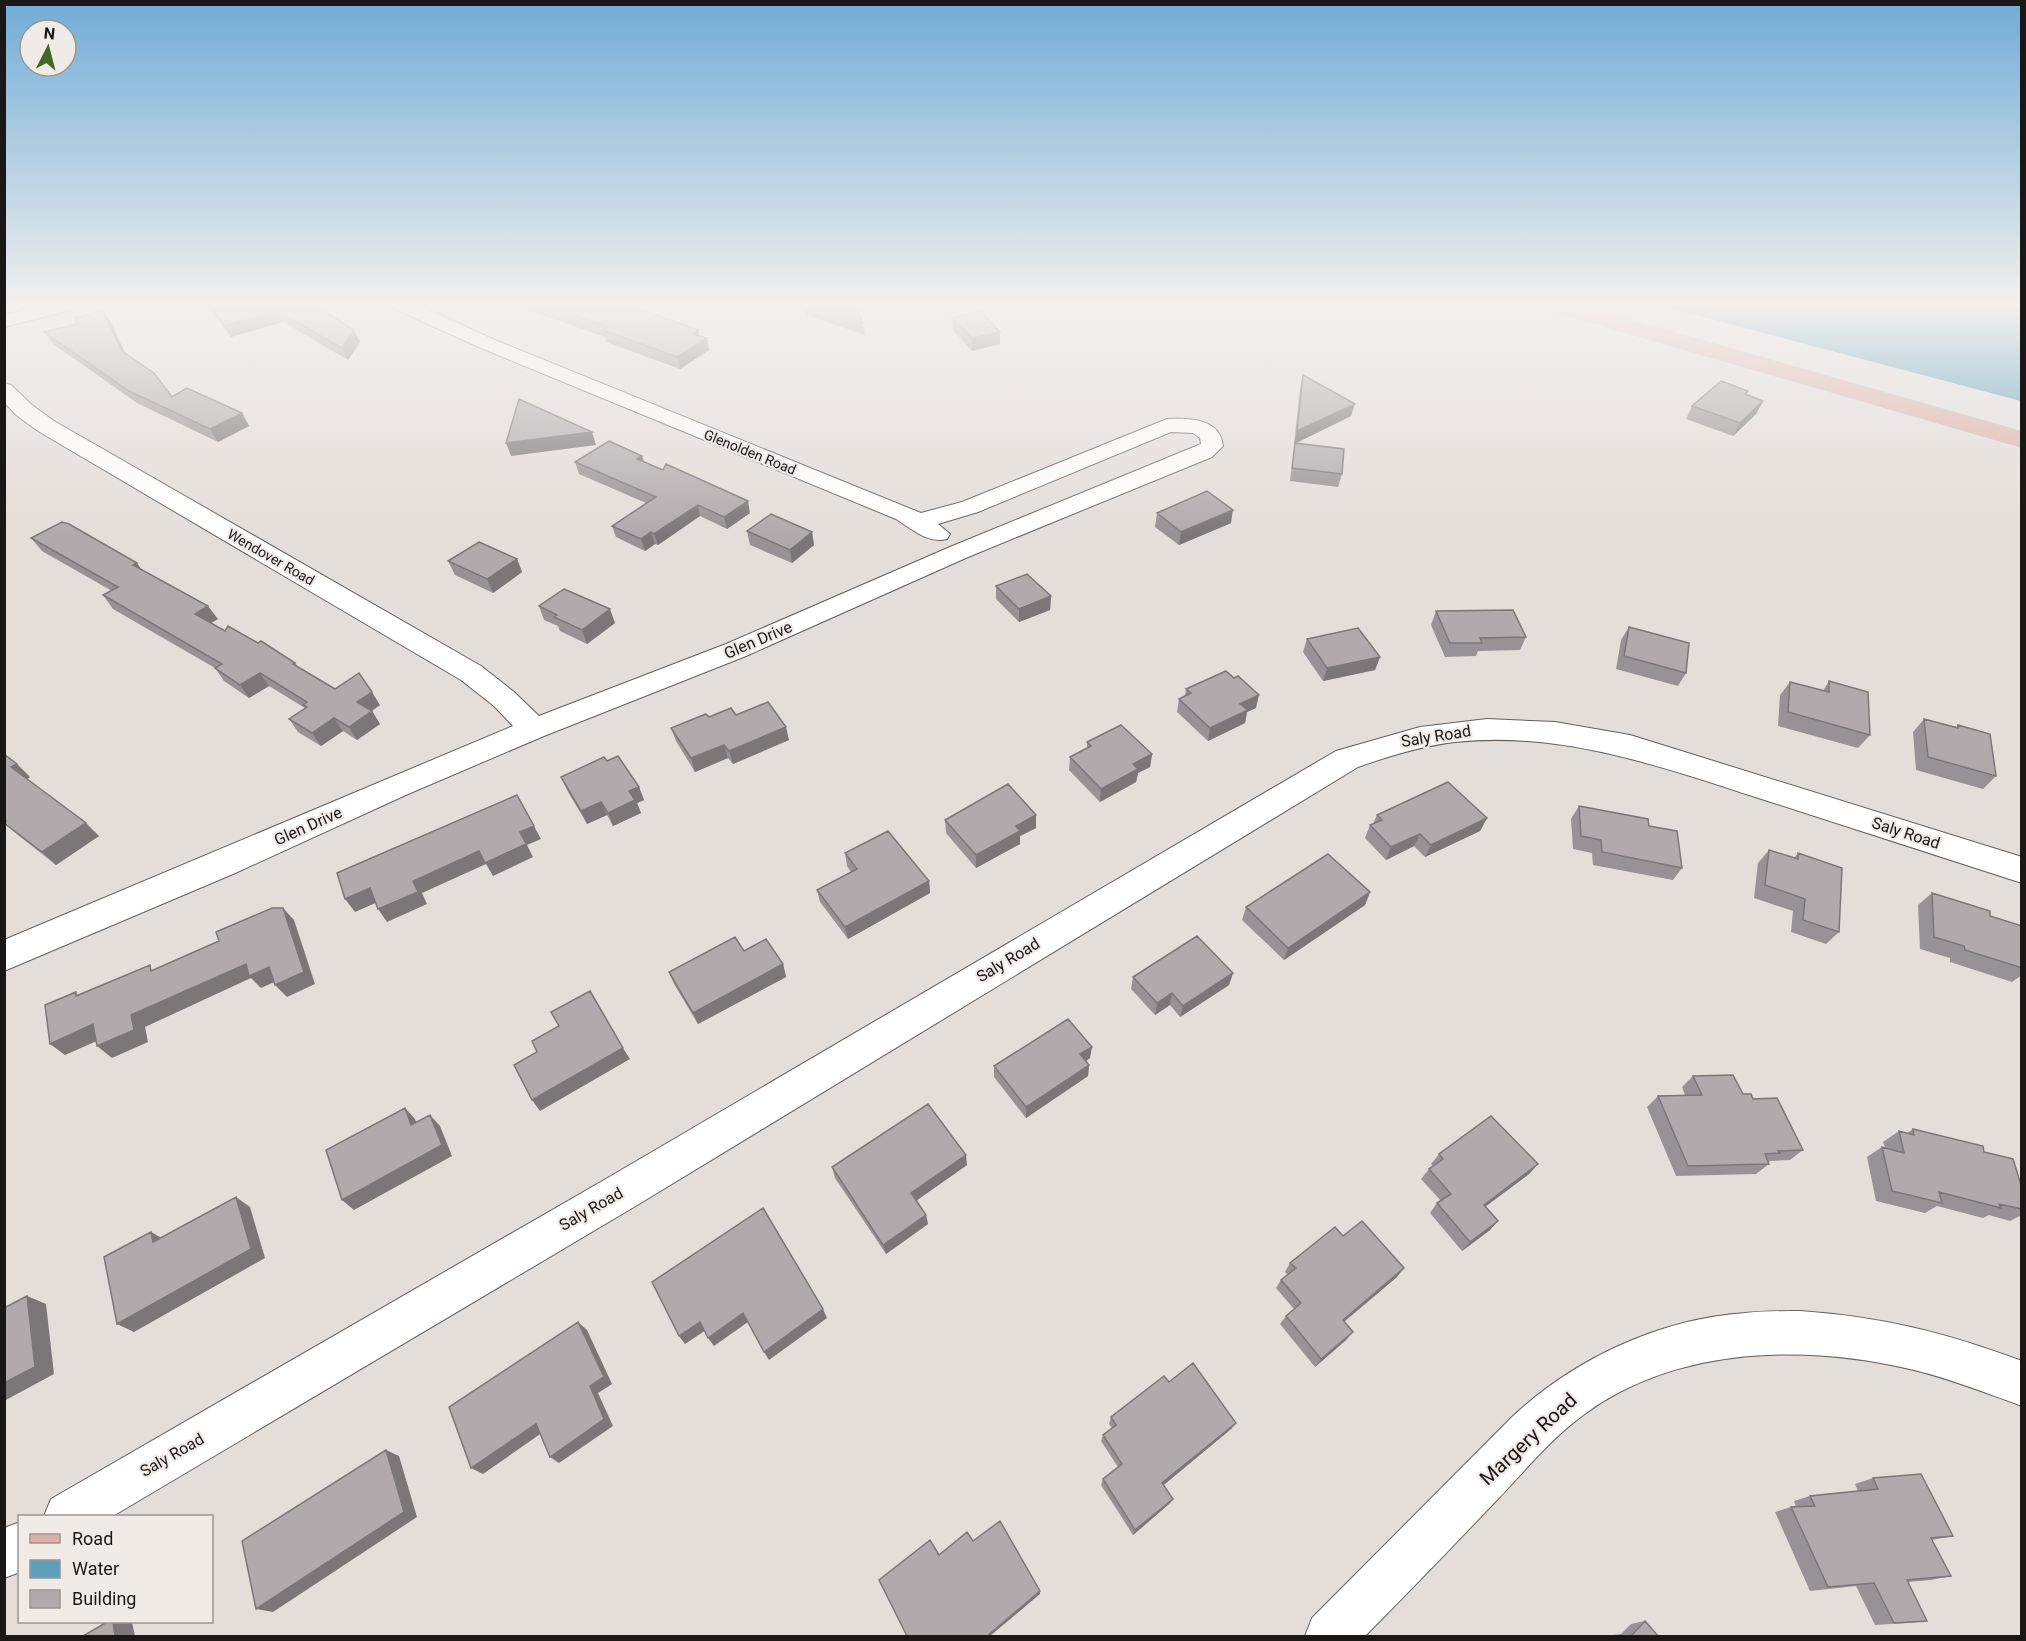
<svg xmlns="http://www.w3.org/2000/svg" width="2026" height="1641" font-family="Roboto,sans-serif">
<rect width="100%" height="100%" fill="#e4deda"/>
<path fill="#5ca0bb" d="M 1658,305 L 2021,305 L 2021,401 Z"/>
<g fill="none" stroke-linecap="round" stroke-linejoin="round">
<g stroke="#635f5c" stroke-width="2">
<path id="minor" d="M 44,305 L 77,305 L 75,309 L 4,327 L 4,315 Z
M 393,305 L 418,305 L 495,340 L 921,513 L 962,502 L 1167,419 C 1189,418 1220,418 1223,446 L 1212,457 L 968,557 L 746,656 L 544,736 L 408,794 L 233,874 L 4,971 L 4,940 L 513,726 L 494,706 L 461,680 L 38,431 L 16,415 L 4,402 L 4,383 L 11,385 L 32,405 L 54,421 L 481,666 L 514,692 L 539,716 L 726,644 L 950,547 L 1201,444 L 1200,438 L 1193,433 L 1171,432 L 978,512 L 938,524 L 950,534 L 947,539 C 928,544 912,529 896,519 L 481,348 L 395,309 Z
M 1487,719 L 1555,722 L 1630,735 L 2022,857 L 2022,883 C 1939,856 1857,830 1774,803 C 1670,770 1566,730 1455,742 C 1421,746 1389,756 1358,767 L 639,1204 L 113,1516 L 44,1516 L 51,1499 L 611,1176 L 1336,751 L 1420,727 Z
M 1800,1311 C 1883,1317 1944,1332 2022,1361 L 2022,1406 C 1986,1393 1951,1379 1914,1370 C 1806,1344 1679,1346 1586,1413 C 1551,1438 1524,1472 1495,1502 C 1452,1547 1409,1592 1365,1636 L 1305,1636 L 1312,1618 L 1512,1417 C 1574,1359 1659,1319 1745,1313 C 1763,1311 1782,1311 1800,1311 Z
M 20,1522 L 20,1572 L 4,1578 L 4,1528 Z"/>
</g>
<g stroke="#bfbebe" stroke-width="2">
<path id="major" d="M 1543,305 L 1576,305 L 2022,432 L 2022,447 L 1546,309 Z"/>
</g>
<use href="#minor" fill="#fff" fill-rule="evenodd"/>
<use href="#major" fill="#dfb0a6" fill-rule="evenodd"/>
</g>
<path fill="#979295" d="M 207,305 L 315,305 L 360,342 L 348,360 L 283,322 L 231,337 Z
M 521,305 L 629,305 L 699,336 L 709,350 L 680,369 L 606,342 L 605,337 L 522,308 Z
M 802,305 L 855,305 L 863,323 L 865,335 L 807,315 Z
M 1026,305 L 1059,305 L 1058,309 L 1026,306 Z
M 103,311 L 111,323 L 125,353 L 172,397 L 242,413 L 249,426 L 218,442 L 137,403 L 53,344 L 44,332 L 77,324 Z
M 952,318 L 1000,332 L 1000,344 L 972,351 L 953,330 Z
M 1303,375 L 1351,416 L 1296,443 L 1342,474 L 1338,487 L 1290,481 L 1293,456 L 1295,443 L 1294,444 L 1300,388 Z
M 1763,401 L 1756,414 L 1733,436 L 1686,419 L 1692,406 Z
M 575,462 L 644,462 L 750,513 L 727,529 L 700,516 L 658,545 L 655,544 L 645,551 L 616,537 L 612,526 L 646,503 L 579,474 Z
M 1157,513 L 1231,523 L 1179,545 L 1155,527 Z
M 747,531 L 812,532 L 814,545 L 792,563 L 750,545 Z
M 31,538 L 142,570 L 218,619 L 211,623 L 225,631 L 258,643 L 295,663 L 298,667 L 335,689 L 380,705 L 372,711 L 380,724 L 357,740 L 343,731 L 321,746 L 298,732 L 289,719 L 305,708 L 269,686 L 249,698 L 224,681 L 215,668 L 113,609 L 103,595 L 112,591 L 42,551 Z
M 517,559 L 522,572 L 493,593 L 455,575 L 448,561 Z
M 996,586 L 1051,596 L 1050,610 L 1019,622 L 996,599 Z
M 539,606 L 615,623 L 587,644 L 560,631 L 558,626 L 544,620 Z
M 1436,611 L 1526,637 L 1520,650 L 1478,651 L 1476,656 L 1445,657 L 1431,625 Z
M 1629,627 L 1686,673 L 1678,686 L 1616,669 L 1621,640 Z
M 1307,639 L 1380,657 L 1375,670 L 1323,681 L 1303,652 Z
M 1829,681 L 1870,735 L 1858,748 L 1778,726 L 1780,695 L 1790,682 L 1823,691 Z
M 1186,689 L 1256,708 L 1247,712 L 1245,723 L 1208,741 L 1177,712 L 1179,699 L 1185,696 Z
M 736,715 L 789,740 L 733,764 L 728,758 L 695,772 L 676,741 L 671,728 L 709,717 Z
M 1924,719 L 1957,727 L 1958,725 L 1996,776 L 1983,789 L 1916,770 L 1913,732 Z
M 1087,742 L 1152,754 L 1150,767 L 1138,773 L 1136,782 L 1100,802 L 1069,770 L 1070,757 L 1087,749 Z
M 4,754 L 17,764 L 30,777 L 27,779 L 99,836 L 56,865 L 18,835 L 4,823 Z
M 607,761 L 639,787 L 644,800 L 637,803 L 641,813 L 613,826 L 607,815 L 587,824 L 567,790 L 561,777 Z
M 1579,806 L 1682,868 L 1673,880 L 1593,865 L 1592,853 L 1573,849 L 1571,819 Z
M 1377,815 L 1487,818 L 1480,831 L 1425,857 L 1414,846 L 1386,860 L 1365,838 L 1370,825 L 1373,824 Z
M 945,820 L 1036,828 L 1020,836 L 1020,844 L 976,868 L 946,833 Z
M 1769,850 L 1794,858 L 1798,853 L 1839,932 L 1826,944 L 1791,932 L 1793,911 L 1754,898 L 1758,863 Z
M 845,853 L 929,881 L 930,893 L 848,939 L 820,902 L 817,890 L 851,872 L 847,866 Z
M 1370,892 L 1365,905 L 1284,960 L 1242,920 L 1246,907 Z
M 1932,893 L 1990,916 L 2022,926 L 2022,975 L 2012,982 L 1950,962 L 1950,958 L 1920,949 L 1918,905 Z
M 744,951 L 783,964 L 786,977 L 698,1024 L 674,984 L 669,972 Z
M 1233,973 L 1229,985 L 1180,1017 L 1170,1005 L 1155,1015 L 1131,989 L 1133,977 Z
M 1090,1058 L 1086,1061 L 1089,1065 L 1088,1076 L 1026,1118 L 994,1077 L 994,1066 Z
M 1693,1076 L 1753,1099 L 1803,1150 L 1790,1160 L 1770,1161 L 1768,1162 L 1769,1164 L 1756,1174 L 1676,1176 L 1647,1107 L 1658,1096 L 1685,1095 L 1682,1087 Z
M 1913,1129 L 1984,1152 L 2022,1188 L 2022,1215 L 2010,1221 L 1989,1215 L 1983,1218 L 1937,1206 L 1925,1213 L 1876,1201 L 1867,1157 L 1882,1147 L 1885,1147 L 1883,1142 L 1899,1131 L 1907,1133 Z
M 1439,1154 L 1538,1164 L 1529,1174 L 1485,1207 L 1490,1230 L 1462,1251 L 1430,1213 L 1437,1203 L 1441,1201 L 1421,1179 L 1429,1169 L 1433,1166 L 1431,1164 Z
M 967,1165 L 917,1200 L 926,1215 L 928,1224 L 886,1254 L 835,1178 L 832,1167 Z
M 1343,1236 L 1397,1277 L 1344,1322 L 1346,1340 L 1315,1367 L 1280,1324 L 1286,1316 L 1294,1309 L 1276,1288 L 1281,1280 L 1288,1275 L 1285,1272 L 1290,1263 Z
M 1169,1382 L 1236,1423 L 1231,1429 L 1163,1485 L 1173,1499 L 1169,1504 L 1133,1535 L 1101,1485 L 1103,1479 L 1118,1467 L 1101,1441 L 1103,1435 L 1112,1428 L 1109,1424 L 1111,1417 Z
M 1873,1478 L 1953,1536 L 1932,1540 L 1951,1576 L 1931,1580 L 1908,1582 L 1927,1621 L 1906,1623 L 1875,1625 L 1856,1586 L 1810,1591 L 1775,1512 L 1791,1507 L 1796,1507 L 1794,1501 L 1810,1496 L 1858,1491 L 1855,1484 Z
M 1645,1621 L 1658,1636 L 1607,1636 L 1620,1634 L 1621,1634 L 1631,1624 Z"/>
<path fill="#7b7779" d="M 103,311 L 111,323 L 130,364 L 122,351 Z
M 277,311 L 283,322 L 231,337 L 224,326 Z
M 354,330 L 360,342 L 348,360 L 342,348 Z
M 698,330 L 701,342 L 707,338 L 709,350 L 680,369 L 677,357 L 692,334 Z
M 1000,332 L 1000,344 L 972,351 L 972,338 Z
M 1763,401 L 1756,414 L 1733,436 L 1740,423 Z
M 1355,404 L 1351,416 L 1294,444 L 1297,431 Z
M 242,413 L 249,426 L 218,442 L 210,429 Z
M 592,432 L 596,445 L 511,456 L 506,443 Z
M 642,456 L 646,467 L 637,459 Z
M 748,501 L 750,513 L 727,529 L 724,517 Z
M 698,505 L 700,516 L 658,545 L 654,534 Z
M 1233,510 L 1231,523 L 1179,545 L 1181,532 Z
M 651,532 L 655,544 L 645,551 L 641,539 Z
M 812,532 L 814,545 L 792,563 L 790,550 Z
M 517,559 L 522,572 L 493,593 L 487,579 Z
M 137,563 L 146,576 L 133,565 Z
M 1051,596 L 1050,610 L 1019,622 L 1019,609 Z
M 208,606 L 218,619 L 204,627 L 195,614 Z
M 610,609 L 615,623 L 587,644 L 582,630 Z
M 1380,657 L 1375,670 L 1323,681 L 1327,668 Z
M 260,673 L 269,686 L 249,698 L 240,685 Z
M 372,692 L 380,705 L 365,715 L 357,702 Z
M 1259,695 L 1256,708 L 1247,712 L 1245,723 L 1208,741 L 1210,728 L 1240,704 Z
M 372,711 L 380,724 L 357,740 L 349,727 Z
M 334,718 L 343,731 L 321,746 L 312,733 Z
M 786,727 L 789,740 L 733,764 L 729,751 Z
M 724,745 L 728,758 L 695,772 L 691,758 Z
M 1152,754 L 1150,767 L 1138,773 L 1136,782 L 1100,802 L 1101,789 L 1133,764 Z
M 17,764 L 30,777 L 24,781 L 11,767 Z
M 639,787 L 644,800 L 637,803 L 641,813 L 613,826 L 608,813 L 629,791 Z
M 601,802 L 607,815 L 587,824 L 581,811 Z
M 1036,815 L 1036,828 L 1020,836 L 1020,844 L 976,868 L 976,855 L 1016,826 Z
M 1487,818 L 1480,831 L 1425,857 L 1431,845 Z
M 86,823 L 99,836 L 56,865 L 42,852 Z
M 534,826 L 541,839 L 527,845 L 533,857 L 493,876 L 486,864 L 422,893 L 427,904 L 387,922 L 378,909 L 413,881 Z
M 1420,834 L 1414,846 L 1386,860 L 1391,847 Z
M 929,881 L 930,893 L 848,939 L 845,927 Z
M 370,888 L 380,901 L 355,912 L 345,899 Z
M 1370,892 L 1365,905 L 1284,960 L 1288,948 Z
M 283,908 L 294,920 L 315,984 L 287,997 L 275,985 Z
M 246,964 L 269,967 L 281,979 L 261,988 L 251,978 L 145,1027 L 148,1042 L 112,1058 L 97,1046 L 131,1015 Z
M 783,964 L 786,977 L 698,1024 L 693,1013 Z
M 1233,973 L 1229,985 L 1180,1017 L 1183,1006 Z
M 1172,993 L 1170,1005 L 1155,1015 L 1157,1003 Z
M 93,1024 L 108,1036 L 65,1055 L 50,1044 Z
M 1092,1047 L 1090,1058 L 1079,1066 L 1080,1054 Z
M 623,1048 L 630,1059 L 540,1111 L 532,1100 Z
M 1089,1065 L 1088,1076 L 1026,1118 L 1026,1107 Z
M 405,1108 L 415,1119 L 422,1135 L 411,1125 Z
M 430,1115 L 440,1126 L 452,1156 L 354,1210 L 342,1200 Z
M 966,1155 L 967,1165 L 913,1203 L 911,1193 Z
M 1538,1164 L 1529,1174 L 1475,1214 L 1484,1205 Z
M 236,1197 L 250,1207 L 265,1258 L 134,1332 L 117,1324 Z
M 926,1215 L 928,1224 L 886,1254 L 883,1245 Z
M 1498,1221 L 1490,1230 L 1462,1251 L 1470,1242 Z
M 151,1232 L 167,1241 L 153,1242 Z
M 1404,1268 L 1397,1277 L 1336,1328 L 1343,1320 Z
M 27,1296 L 46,1304 L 54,1374 L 4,1401 L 4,1383 Z
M 823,1309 L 827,1318 L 769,1360 L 764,1352 Z
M 743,1313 L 748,1322 L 714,1346 L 708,1338 Z
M 578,1322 L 587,1330 L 612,1384 L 598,1393 L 613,1426 L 559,1463 L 550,1457 L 590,1386 Z
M 700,1322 L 706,1330 L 685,1344 L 679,1336 Z
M 1353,1332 L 1346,1340 L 1315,1367 L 1321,1359 Z
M 1236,1423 L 1231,1429 L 1159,1489 L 1162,1483 Z
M 536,1424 L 546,1430 L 483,1474 L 471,1468 Z
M 386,1450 L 399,1456 L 417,1517 L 273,1612 L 256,1609 Z
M 1173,1499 L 1169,1504 L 1133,1535 L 1135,1530 Z
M 1040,1591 L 1040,1594 L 990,1636 L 987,1636 Z
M 113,1622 L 132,1622 L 135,1636 L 115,1636 Z"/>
<path fill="#b0aaad" stroke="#7b7779" stroke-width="1.5" d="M 209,305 L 315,305 L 354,330 L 342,348 L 277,311 L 224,326 Z
M 544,305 L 629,305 L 698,330 L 692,334 L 707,338 L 677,357 L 603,330 L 608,327 Z
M 811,305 L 855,305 L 863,323 Z
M 103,311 L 122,351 L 154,373 L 172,397 L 187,388 L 242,413 L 210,429 L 129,391 L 44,332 L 77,324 L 75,318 Z
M 980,311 L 1000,332 L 972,338 L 952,318 Z
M 1303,375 L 1355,404 L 1297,431 Z
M 1721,381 L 1748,391 L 1745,394 L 1763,401 L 1740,423 L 1692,406 Z
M 519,399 L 592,432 L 506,443 Z
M 609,441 L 642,456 L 637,459 L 663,470 L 666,464 L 748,501 L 724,517 L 698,505 L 654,534 L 651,532 L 641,539 L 612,526 L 656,497 L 575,462 Z
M 1295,443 L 1344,449 L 1342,474 L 1292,468 Z
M 1207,491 L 1233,510 L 1181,532 L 1157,513 Z
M 771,514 L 812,532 L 790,550 L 747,531 Z
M 62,522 L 69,524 L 137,563 L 133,565 L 208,606 L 195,614 L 225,631 L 228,626 L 258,643 L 261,641 L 295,663 L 293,664 L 335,689 L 359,673 L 372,692 L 357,702 L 372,711 L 349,727 L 334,718 L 312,733 L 289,719 L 307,707 L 303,705 L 307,702 L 260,673 L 240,685 L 215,668 L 222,664 L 103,595 L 118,587 L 31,538 Z
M 479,542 L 517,559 L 487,579 L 448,561 Z
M 1027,574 L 1051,596 L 1019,609 L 996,586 Z
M 564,589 L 610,609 L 582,630 L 554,617 L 557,615 L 539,606 Z
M 1513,610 L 1526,637 L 1480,638 L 1482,643 L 1450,643 L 1436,611 Z
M 1629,627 L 1689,643 L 1686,673 L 1624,656 Z
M 1358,628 L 1380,657 L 1327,668 L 1307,639 Z
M 1226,671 L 1234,678 L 1238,676 L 1259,695 L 1240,704 L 1248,710 L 1210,728 L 1179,699 L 1191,693 L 1186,689 Z
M 1829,681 L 1868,692 L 1870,735 L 1788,712 L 1790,682 L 1829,692 Z
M 768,702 L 786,727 L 729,751 L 724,745 L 691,758 L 671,728 L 706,714 L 709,717 L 731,708 L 736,715 Z
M 1924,719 L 1958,728 L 1958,725 L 1990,734 L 1996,776 L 1928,757 Z
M 1121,725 L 1152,754 L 1133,764 L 1138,769 L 1101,789 L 1070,757 L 1091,746 L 1087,742 Z
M 4,754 L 17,764 L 11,767 L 86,823 L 42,852 L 4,823 L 6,821 L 4,819 Z
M 618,756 L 639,787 L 629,791 L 635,800 L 608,813 L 601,802 L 581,811 L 561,777 L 604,757 L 607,761 Z
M 1448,782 L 1487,818 L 1431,845 L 1420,834 L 1391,847 L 1370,825 L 1382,820 L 1377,815 Z
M 1008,784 L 1036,815 L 1016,826 L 1020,831 L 976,855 L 945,820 Z
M 517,795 L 534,826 L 520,832 L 526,844 L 485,863 L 479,851 L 413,881 L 418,892 L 378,909 L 370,888 L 345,899 L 337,873 Z
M 1579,806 L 1648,819 L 1649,826 L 1677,831 L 1682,868 L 1602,852 L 1601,840 L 1581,836 Z
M 888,831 L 929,881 L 845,927 L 817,890 L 857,869 L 845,853 Z
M 1769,850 L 1798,859 L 1798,853 L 1842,868 L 1839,932 L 1803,920 L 1805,899 L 1765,885 Z
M 1328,854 L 1370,892 L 1288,948 L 1246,907 Z
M 1932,893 L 1990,911 L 1990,916 L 2022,926 L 2022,968 L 1965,950 L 1964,946 L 1934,937 Z
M 272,908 L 283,908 L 304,972 L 275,985 L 269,967 L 249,976 L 246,964 L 131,1015 L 134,1030 L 97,1046 L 93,1024 L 50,1044 L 45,1005 L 76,992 L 76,996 L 150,965 L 151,971 L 219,941 L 216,932 Z
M 1197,936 L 1233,973 L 1183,1006 L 1172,993 L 1157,1003 L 1133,977 Z
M 735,937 L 744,951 L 766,939 L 783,964 L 693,1013 L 669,972 Z
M 590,991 L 623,1048 L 532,1100 L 514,1065 L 537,1052 L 532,1041 L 559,1026 L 551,1012 Z
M 1068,1019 L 1092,1047 L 1080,1054 L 1089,1065 L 1026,1107 L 994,1066 Z
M 1733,1075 L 1743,1094 L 1751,1094 L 1753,1099 L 1777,1098 L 1803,1150 L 1778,1151 L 1780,1153 L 1765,1154 L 1769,1164 L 1688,1166 L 1658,1096 L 1702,1095 L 1693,1076 Z
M 928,1104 L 966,1155 L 911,1193 L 926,1215 L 883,1245 L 832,1167 Z
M 405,1108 L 411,1125 L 430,1115 L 442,1145 L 342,1200 L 326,1150 Z
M 1491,1116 L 1538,1164 L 1484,1205 L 1498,1221 L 1470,1242 L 1437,1203 L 1451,1194 L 1429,1169 L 1443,1159 L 1439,1154 Z
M 1913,1129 L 1983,1146 L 1984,1152 L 2013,1159 L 2022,1188 L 2022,1209 L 1999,1204 L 2001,1208 L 1939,1192 L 1942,1203 L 1892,1191 L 1882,1147 L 1904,1153 L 1899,1131 L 1914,1135 Z
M 236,1197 L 251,1249 L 117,1324 L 104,1257 L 151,1232 L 153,1242 Z
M 763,1208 L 823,1309 L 764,1352 L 743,1313 L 708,1338 L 700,1322 L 679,1336 L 652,1282 Z
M 1362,1221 L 1404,1268 L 1343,1320 L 1353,1332 L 1321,1359 L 1286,1316 L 1301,1303 L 1281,1280 L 1296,1268 L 1290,1263 L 1335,1227 L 1343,1236 Z
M 27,1296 L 35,1367 L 4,1383 L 4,1308 Z
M 578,1322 L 604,1377 L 590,1386 L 604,1419 L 550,1457 L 536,1424 L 471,1468 L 449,1407 Z
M 1193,1363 L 1236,1423 L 1162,1483 L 1173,1499 L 1135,1530 L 1103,1479 L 1122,1464 L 1103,1435 L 1116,1425 L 1111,1417 L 1164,1376 L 1169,1382 Z
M 386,1450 L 404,1512 L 256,1609 L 242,1541 Z
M 1921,1474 L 1953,1536 L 1931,1538 L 1951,1576 L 1907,1580 L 1927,1621 L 1894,1623 L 1874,1583 L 1828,1587 L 1791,1507 L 1815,1506 L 1810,1496 L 1878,1489 L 1873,1478 Z
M 1000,1521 L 1040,1591 L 987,1636 L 907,1636 L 879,1580 L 930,1540 L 939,1555 L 967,1532 L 973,1541 Z
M 1645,1621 L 1658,1636 L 1631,1636 Z
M 107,1622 L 113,1622 L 115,1636 L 83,1636 Z"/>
<linearGradient id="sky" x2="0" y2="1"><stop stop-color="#70acd6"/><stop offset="0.57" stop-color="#f3f0ee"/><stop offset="1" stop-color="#f3f0ee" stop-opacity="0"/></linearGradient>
<rect width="2026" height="535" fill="url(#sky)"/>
<g text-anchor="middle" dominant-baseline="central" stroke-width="4.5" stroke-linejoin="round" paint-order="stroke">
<g font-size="14" fill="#1a1816" stroke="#f1ebe7">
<text transform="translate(750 452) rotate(22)">Glenolden Road</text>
<text transform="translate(271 557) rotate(30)">Wendover Road</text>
</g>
<g font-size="16" fill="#1a1816" stroke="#f1ebe7">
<text transform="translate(758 640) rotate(-23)">Glen Drive</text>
<text transform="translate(1436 736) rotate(-9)">Saly Road</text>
<text transform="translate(308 826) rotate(-24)">Glen Drive</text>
<text transform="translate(1906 833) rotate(18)">Saly Road</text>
<text transform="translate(1008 960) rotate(-31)">Saly Road</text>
<text transform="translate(591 1209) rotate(-30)">Saly Road</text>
<text transform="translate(172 1455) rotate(-30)">Saly Road</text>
</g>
<g font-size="20" fill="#1a1816" stroke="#f1ebe7">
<text transform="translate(1528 1439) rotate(-43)">Margery Road</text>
</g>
</g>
<rect width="2026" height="1641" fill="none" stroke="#1a1816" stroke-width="12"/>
<rect x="18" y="1515" width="195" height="108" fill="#f1ebe7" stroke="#9b9793" stroke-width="1.5"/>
<rect x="30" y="1534" width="30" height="9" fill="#dfb0a6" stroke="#9b9793" stroke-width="1.5"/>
<text x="72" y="1545" font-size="18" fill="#1a1816">Road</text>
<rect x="30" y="1560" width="30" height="18" fill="#5ca0bb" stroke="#9b9793" stroke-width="1.5"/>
<text x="72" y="1575" font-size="18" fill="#1a1816">Water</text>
<rect x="30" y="1590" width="30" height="18" fill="#b0aaad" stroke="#9b9793" stroke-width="1.5"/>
<text x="72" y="1605" font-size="18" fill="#1a1816">Building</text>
<g transform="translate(48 48) rotate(6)"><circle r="28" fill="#f1ebe7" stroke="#9b9793" stroke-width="1.5"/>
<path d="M0-4.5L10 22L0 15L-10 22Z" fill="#3f6926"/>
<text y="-9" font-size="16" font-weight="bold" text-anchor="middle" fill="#1a1816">N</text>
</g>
</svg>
